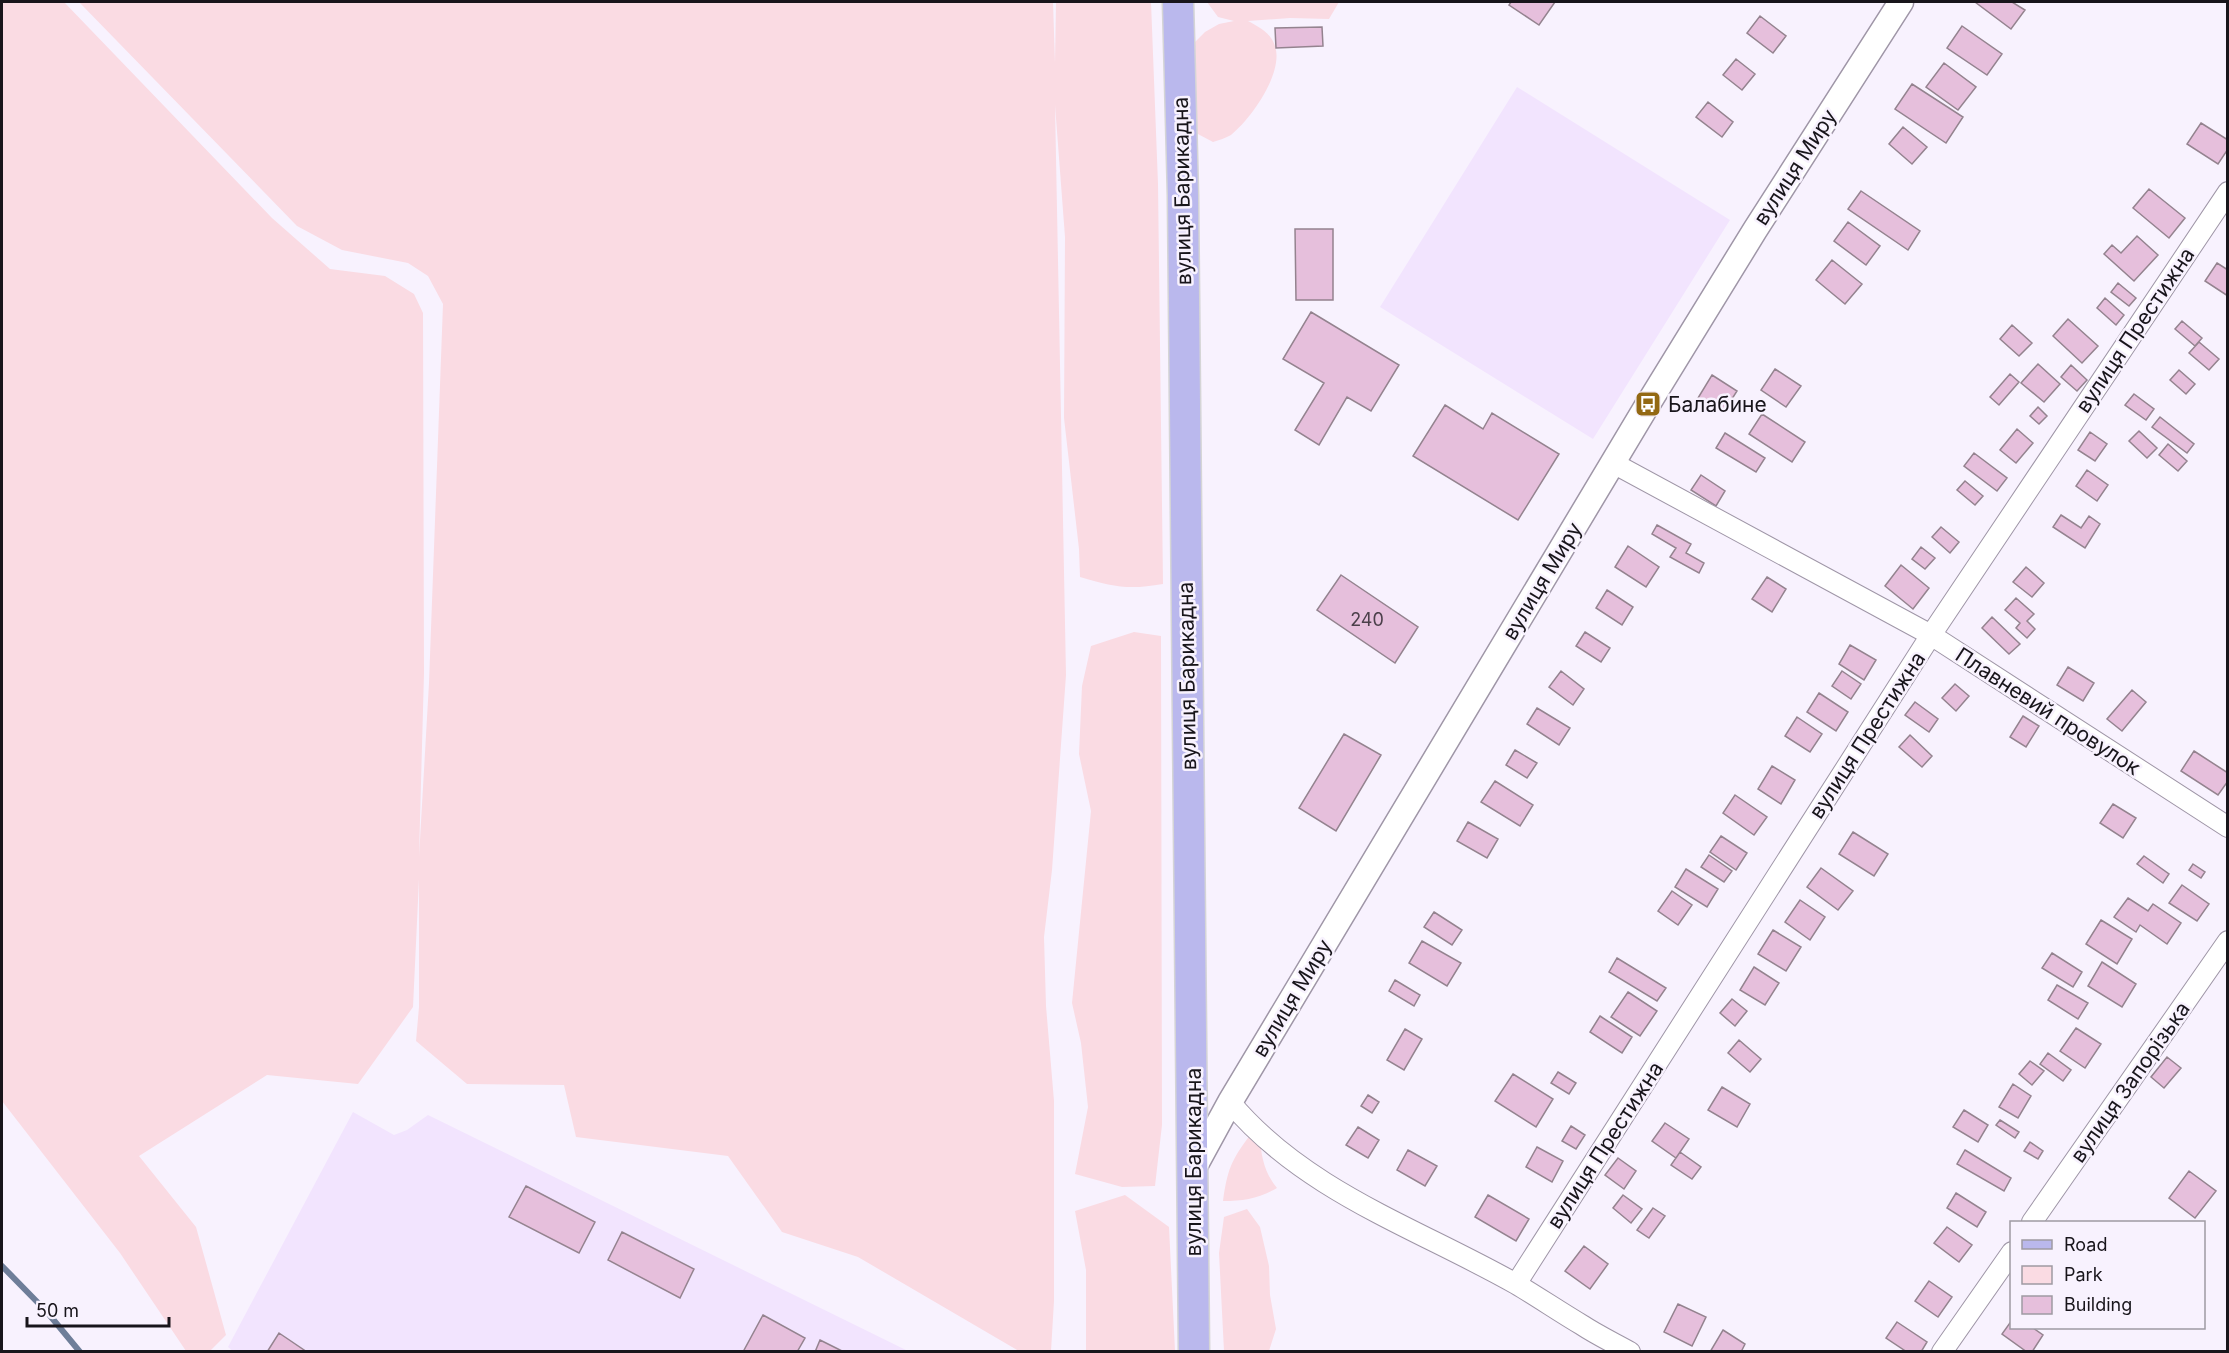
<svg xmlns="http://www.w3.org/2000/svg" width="2229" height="1353" font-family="Inter,sans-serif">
<rect width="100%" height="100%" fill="#f8f2fe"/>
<path fill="#f2e4fe" d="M 1517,87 L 1730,220 L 1593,439 L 1380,307 Z
M 353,1112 L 394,1135 L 407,1130 L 428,1115 L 908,1351 L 234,1352 L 228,1347 Z"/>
<path fill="#fadbe3" d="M 2,2 L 64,2 L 272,218 L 330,269 L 385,276 L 414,294 L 423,313 L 424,673 L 419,857 L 429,683 L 443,304 L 428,276 L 408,263 L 342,250 L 297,226 L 79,2 L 1053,2 L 1055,63 L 1056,2 L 1151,2 L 1158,184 L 1163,584 C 1129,590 1113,587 1080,577 L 1079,549 L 1064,418 L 1065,237 L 1055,105 L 1066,675 L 1052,870 L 1044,937 L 1046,1006 L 1054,1101 L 1054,1301 L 1051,1351 L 1019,1351 L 858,1257 L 782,1232 L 728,1156 L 576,1137 L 564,1085 L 467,1084 L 416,1041 L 419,1007 L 419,879 L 413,1007 L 358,1084 L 267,1075 L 139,1156 L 196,1227 L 226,1335 L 210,1351 L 186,1351 L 120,1253 L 2,1101 Z
M 1207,2 L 1339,2 L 1329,19 L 1290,18 L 1248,21 C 1259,27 1271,33 1275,46 C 1284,73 1251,119 1231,135 C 1226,138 1219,140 1213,142 L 1196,133 L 1193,59 L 1195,42 L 1205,32 L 1219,24 L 1234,21 L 1218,17 Z
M 1134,632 L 1161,636 L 1162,1125 L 1155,1186 L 1122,1187 L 1075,1174 L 1088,1107 L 1081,1043 L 1072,1003 L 1091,811 L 1079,754 L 1082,686 L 1091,646 Z
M 1254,1130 L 1260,1136 C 1261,1156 1264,1172 1277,1188 C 1259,1198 1244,1201 1223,1201 C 1228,1165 1233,1158 1254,1130 Z
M 1125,1195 L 1169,1227 L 1175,1351 L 1086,1351 L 1086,1270 L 1075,1211 Z
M 1247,1209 L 1260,1227 L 1269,1266 L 1270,1295 L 1276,1329 L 1269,1351 L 1224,1351 L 1219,1253 L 1224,1217 Z"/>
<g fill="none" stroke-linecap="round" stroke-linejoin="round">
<path stroke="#6e7e99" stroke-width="6" d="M 2,1266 L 47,1312 L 80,1352"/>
</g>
<path fill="#e6bfdc" stroke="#94838f" stroke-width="1.5" d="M 1511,2 L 1555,2 L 1539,25 L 1509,5 Z
M 1975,2 L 2012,2 L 2025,10 L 2011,29 Z
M 1760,16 L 1786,36 L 1773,53 L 1747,33 Z
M 1962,26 L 2002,54 L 1987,75 L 1947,48 Z
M 1322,27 L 1323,46 L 1276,48 L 1275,28 Z
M 1736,59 L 1755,74 L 1742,90 L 1723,75 Z
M 1944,63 L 1976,87 L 1958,110 L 1926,87 Z
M 1912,84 L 1963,117 L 1946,143 L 1895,109 Z
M 1708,102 L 1733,122 L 1722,137 L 1696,117 Z
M 2201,123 L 2228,140 L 2228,149 L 2218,164 L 2187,144 Z
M 1903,127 L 1927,147 L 1912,164 L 1889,144 Z
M 2149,189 L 2185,218 L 2169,238 L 2133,208 Z
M 1861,191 L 1920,231 L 1908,250 L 1848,209 Z
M 1848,222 L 1880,246 L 1866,265 L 1834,241 Z
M 1295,229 L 1333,229 L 1333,300 L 1296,300 Z
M 2137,236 L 2158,255 L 2134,281 L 2104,254 L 2112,245 L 2121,253 Z
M 1832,260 L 1862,284 L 1845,304 L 1816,280 Z
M 2217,263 L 2228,270 L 2228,296 L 2205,281 Z
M 2118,283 L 2136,298 L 2129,306 L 2111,292 Z
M 2105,298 L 2124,315 L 2116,325 L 2097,308 Z
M 1311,312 L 1399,365 L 1371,411 L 1347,397 L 1319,445 L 1295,430 L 1324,383 L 1283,359 Z
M 2068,319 L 2098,346 L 2082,363 L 2053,336 Z
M 2182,321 L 2202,338 L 2195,346 L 2175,329 Z
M 2012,325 L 2032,343 L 2019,356 L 2000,339 Z
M 2199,342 L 2219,359 L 2209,370 L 2189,353 Z
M 2038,364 L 2060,384 L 2044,402 L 2021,383 Z
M 2071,365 L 2087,380 L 2077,391 L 2061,377 Z
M 1775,369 L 1801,386 L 1786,407 L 1761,390 Z
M 2179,370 L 2195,384 L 2186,394 L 2170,380 Z
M 2010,374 L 2019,382 L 1999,405 L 1990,397 Z
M 1712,375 L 1737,391 L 1723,413 L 1698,398 Z
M 2134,394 L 2154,409 L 2146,420 L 2125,405 Z
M 1445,405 L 1483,429 L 1492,413 L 1559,454 L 1518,520 L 1413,456 Z
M 2038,407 L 2047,416 L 2039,424 L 2030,416 Z
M 1762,414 L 1805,442 L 1792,462 L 1749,434 Z
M 2160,417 L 2194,444 L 2187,453 L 2152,427 Z
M 2017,429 L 2033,443 L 2016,463 L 2000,450 Z
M 2139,431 L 2157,448 L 2147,458 L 2129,441 Z
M 2090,432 L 2107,444 L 2095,461 L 2078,450 Z
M 1725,433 L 1765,458 L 1756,472 L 1716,448 Z
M 2168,444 L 2187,461 L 2178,471 L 2159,455 Z
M 1974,453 L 2007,478 L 1997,491 L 1964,466 Z
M 2087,470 L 2108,485 L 2097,501 L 2076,486 Z
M 1701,475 L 1725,491 L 1716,506 L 1691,490 Z
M 1965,481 L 1983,496 L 1975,505 L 1957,490 Z
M 2061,515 L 2081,528 L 2089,516 L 2100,524 L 2085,548 L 2053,527 Z
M 1657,525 L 1691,544 L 1686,553 L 1704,563 L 1699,573 L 1670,557 L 1676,548 L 1652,534 Z
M 1941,527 L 1959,542 L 1950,553 L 1932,537 Z
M 1628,546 L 1659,567 L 1646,587 L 1615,567 Z
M 1921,547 L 1935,558 L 1925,569 L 1912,559 Z
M 1901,565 L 1929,588 L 1913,609 L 1885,586 Z
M 2026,567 L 2044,583 L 2032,597 L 2013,582 Z
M 1341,575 L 1418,627 L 1395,663 L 1317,610 Z
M 1767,577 L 1786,589 L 1772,612 L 1752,599 Z
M 1607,590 L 1633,607 L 1622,625 L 1596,608 Z
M 2016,598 L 2034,614 L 2027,621 L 2035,629 L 2027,638 L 2016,628 L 2020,623 L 2005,610 Z
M 1992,617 L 2020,644 L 2009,654 L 1982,628 Z
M 1585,632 L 1610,648 L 1601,662 L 1576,646 Z
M 1850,645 L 1876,660 L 1864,680 L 1839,664 Z
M 2068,667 L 2094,683 L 2083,701 L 2057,685 Z
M 1561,671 L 1584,689 L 1573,705 L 1549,687 Z
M 1842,671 L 1861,684 L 1851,699 L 1832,686 Z
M 1955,684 L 1969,696 L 1956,711 L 1942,698 Z
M 2132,690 L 2146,702 L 2122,731 L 2107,719 Z
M 1819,693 L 1848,712 L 1836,731 L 1807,712 Z
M 1915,702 L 1938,719 L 1929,732 L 1905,715 Z
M 1537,708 L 1570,728 L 1559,745 L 1527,724 Z
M 2023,716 L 2039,726 L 2026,747 L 2010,737 Z
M 1797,717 L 1822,734 L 1810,752 L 1785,736 Z
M 1344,734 L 1381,755 L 1336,831 L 1299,808 Z
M 1910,735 L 1932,756 L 1922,767 L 1899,747 Z
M 1515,750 L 1537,763 L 1527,778 L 1506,765 Z
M 2194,751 L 2228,773 L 2228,781 L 2218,795 L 2181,771 Z
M 1772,766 L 1795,780 L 1781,804 L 1758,789 Z
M 1495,781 L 1533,805 L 1520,826 L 1481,802 Z
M 1735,795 L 1767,817 L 1754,835 L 1723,813 Z
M 2113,804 L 2136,818 L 2123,838 L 2100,823 Z
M 1468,822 L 1498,839 L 1487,858 L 1457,841 Z
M 1853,832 L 1888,854 L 1874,876 L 1839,854 Z
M 1721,836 L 1747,853 L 1736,870 L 1710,852 Z
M 1709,855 L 1732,871 L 1724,882 L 1701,867 Z
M 2144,856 L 2169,874 L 2163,883 L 2137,864 Z
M 2193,864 L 2205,872 L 2201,878 L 2189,870 Z
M 1821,868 L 1853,891 L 1838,910 L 1807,887 Z
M 1686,869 L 1718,889 L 1707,907 L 1675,887 Z
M 2182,885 L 2209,904 L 2197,921 L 2169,903 Z
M 1672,891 L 1692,905 L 1678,925 L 1658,911 Z
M 2128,898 L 2148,911 L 2153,904 L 2181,923 L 2167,944 L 2140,925 L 2136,932 L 2114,917 Z
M 1800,900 L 1825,917 L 1810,940 L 1785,922 Z
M 1434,912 L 1462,930 L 1452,945 L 1424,927 Z
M 2101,920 L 2132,939 L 2117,964 L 2086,944 Z
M 1773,930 L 1801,947 L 1786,971 L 1758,954 Z
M 1422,941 L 1461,963 L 1447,986 L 1409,963 Z
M 2052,953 L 2082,972 L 2073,987 L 2042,968 Z
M 1617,958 L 1666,988 L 1657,1001 L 1609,972 Z
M 2102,962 L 2136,984 L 2122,1007 L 2088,986 Z
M 1754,967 L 1779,983 L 1765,1005 L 1740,990 Z
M 1395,980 L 1420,995 L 1414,1006 L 1389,991 Z
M 2057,985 L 2088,1003 L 2078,1019 L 2048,1000 Z
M 1628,992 L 1657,1011 L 1640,1036 L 1611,1017 Z
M 1732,999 L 1747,1011 L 1735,1026 L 1720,1013 Z
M 1600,1016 L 1632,1037 L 1622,1053 L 1590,1032 Z
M 2076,1028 L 2101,1044 L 2085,1068 L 2060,1051 Z
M 1405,1029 L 1422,1039 L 1404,1070 L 1387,1060 Z
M 1739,1040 L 1761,1059 L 1750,1072 L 1728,1053 Z
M 2048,1053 L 2071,1070 L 2063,1081 L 2040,1064 Z
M 2167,1057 L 2181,1068 L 2164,1088 L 2151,1077 Z
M 2030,1061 L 2044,1071 L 2032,1085 L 2019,1074 Z
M 1558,1072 L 1576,1083 L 1569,1094 L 1551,1083 Z
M 1513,1074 L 1553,1099 L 1536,1127 L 1495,1101 Z
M 2013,1084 L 2031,1096 L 2018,1118 L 1999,1107 Z
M 1722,1087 L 1750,1104 L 1737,1127 L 1708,1110 Z
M 1368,1095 L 1379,1102 L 1372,1113 L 1361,1106 Z
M 1964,1110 L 1988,1125 L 1978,1142 L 1953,1127 Z
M 2000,1120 L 2019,1132 L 2015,1138 L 1996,1125 Z
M 1665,1123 L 1689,1139 L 1676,1158 L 1652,1141 Z
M 1571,1126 L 1585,1135 L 1576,1149 L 1562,1141 Z
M 1358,1127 L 1379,1140 L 1368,1158 L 1346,1145 Z
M 2030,1142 L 2043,1151 L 2038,1159 L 2024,1151 Z
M 1537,1147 L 1563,1161 L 1552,1182 L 1526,1167 Z
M 1408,1150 L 1437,1166 L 1425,1186 L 1397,1170 Z
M 1965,1150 L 2011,1178 L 2004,1191 L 1957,1164 Z
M 1680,1152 L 1701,1167 L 1692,1179 L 1671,1165 Z
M 1618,1158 L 1636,1171 L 1624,1189 L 1605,1175 Z
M 2189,1171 L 2216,1191 L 2195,1218 L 2169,1198 Z
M 526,1186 L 595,1222 L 579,1253 L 509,1217 Z
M 1956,1193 L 1986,1212 L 1977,1227 L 1947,1208 Z
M 1488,1195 L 1529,1219 L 1516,1241 L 1475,1217 Z
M 1623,1195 L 1642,1209 L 1631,1223 L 1613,1208 Z
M 1653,1208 L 1665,1216 L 1649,1238 L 1637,1230 Z
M 1947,1227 L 1972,1245 L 1959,1262 L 1934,1243 Z
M 622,1232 L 694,1269 L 680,1298 L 608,1260 Z
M 1584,1246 L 1608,1264 L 1590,1289 L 1565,1271 Z
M 1929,1281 L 1952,1297 L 1938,1317 L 1915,1301 Z
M 1678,1304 L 1706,1317 L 1692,1346 L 1664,1332 Z
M 763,1315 L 805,1338 L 797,1352 L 743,1352 Z
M 2012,1320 L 2012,1328 L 2033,1328 L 2043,1335 L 2032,1352 L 2027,1352 L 2002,1334 Z
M 1897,1322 L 1927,1342 L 1921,1352 L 1907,1352 L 1886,1338 Z
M 1723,1330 L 1745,1344 L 1741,1352 L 1710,1352 Z
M 279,1333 L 307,1352 L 267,1352 Z
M 820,1340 L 844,1352 L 815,1352 Z"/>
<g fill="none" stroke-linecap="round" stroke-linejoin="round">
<g stroke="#9f96a7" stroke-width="22">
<path id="minor" d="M 1613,463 L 1931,635 L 2228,827
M 1230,1102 C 1304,1191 1417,1228 1516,1284 C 1538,1297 1560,1312 1582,1325 C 1597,1335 1614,1343 1630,1352
M 2032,1222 L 2228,941
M 1516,1284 L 1931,635 L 2228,192
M 1942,1352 L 2012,1252"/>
</g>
<g stroke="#9f96a7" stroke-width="27">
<path id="tertiary" d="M 1194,1168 L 1230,1102 L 1648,404 L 1755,230 L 1901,2"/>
</g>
<g stroke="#d5d5d6" stroke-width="33">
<path id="primary" d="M 1178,2 L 1183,196 L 1194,1352"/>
</g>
<use href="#minor" stroke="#fff" stroke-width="20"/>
<use href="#tertiary" stroke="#fff" stroke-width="24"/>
<use href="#primary" stroke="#bab8ed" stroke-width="30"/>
</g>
<defs>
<g id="bus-square" transform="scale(1.35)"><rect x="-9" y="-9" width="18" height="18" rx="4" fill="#936913" stroke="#f8f2fe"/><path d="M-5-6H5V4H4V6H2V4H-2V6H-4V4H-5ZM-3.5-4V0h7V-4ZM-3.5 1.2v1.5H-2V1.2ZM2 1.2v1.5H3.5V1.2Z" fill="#fff"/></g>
</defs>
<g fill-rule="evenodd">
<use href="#bus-square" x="1648" y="404"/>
</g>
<g text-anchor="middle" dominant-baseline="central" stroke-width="5" stroke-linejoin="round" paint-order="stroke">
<g font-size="18" fill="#4c404b">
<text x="1367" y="619">240</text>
</g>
<g font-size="21" fill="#18151b" stroke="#f8f2fe">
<text transform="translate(1795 167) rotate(-57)">вулиця Миру</text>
<text transform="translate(1182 191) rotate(-91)">вулиця Барикадна</text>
<text transform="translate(2135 330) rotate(-56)">вулиця Престижна</text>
<text transform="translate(1542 581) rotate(-59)">вулиця Миру</text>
<text transform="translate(1187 676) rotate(-91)">вулиця Барикадна</text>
<text transform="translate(2048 711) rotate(33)">Плавневий провулок</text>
<text transform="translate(1867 735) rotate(-57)">вулиця Престижна</text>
<text transform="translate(1292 998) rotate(-59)">вулиця Миру</text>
<text transform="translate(2130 1082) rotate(-55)">вулиця Запорізька</text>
<text transform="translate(1605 1145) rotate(-57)">вулиця Престижна</text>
<text transform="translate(1193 1162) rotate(-90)">вулиця Барикадна</text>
</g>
<g font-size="21" fill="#18151b" stroke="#f8f2fe" text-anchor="start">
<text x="1668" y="404">Балабине</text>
</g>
</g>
<rect width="2229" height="1353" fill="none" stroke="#18151b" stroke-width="6"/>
<rect x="2010" y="1221" width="195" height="108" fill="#f8f2fe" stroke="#9e9aa3" stroke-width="1.5"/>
<rect x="2022" y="1240" width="30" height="9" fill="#bab8ed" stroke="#9e9aa3" stroke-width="1.5"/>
<text x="2064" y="1251" font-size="18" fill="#18151b">Road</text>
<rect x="2022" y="1266" width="30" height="18" fill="#fadbe3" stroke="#9e9aa3" stroke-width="1.5"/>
<text x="2064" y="1281" font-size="18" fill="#18151b">Park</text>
<rect x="2022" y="1296" width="30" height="18" fill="#e6bfdc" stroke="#9e9aa3" stroke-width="1.5"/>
<text x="2064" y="1311" font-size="18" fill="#18151b">Building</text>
<path d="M27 1317v9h142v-9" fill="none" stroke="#18151b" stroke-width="3"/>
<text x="36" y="1317" font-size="18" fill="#18151b" stroke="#f8f2fe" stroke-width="4.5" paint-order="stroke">50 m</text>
</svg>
